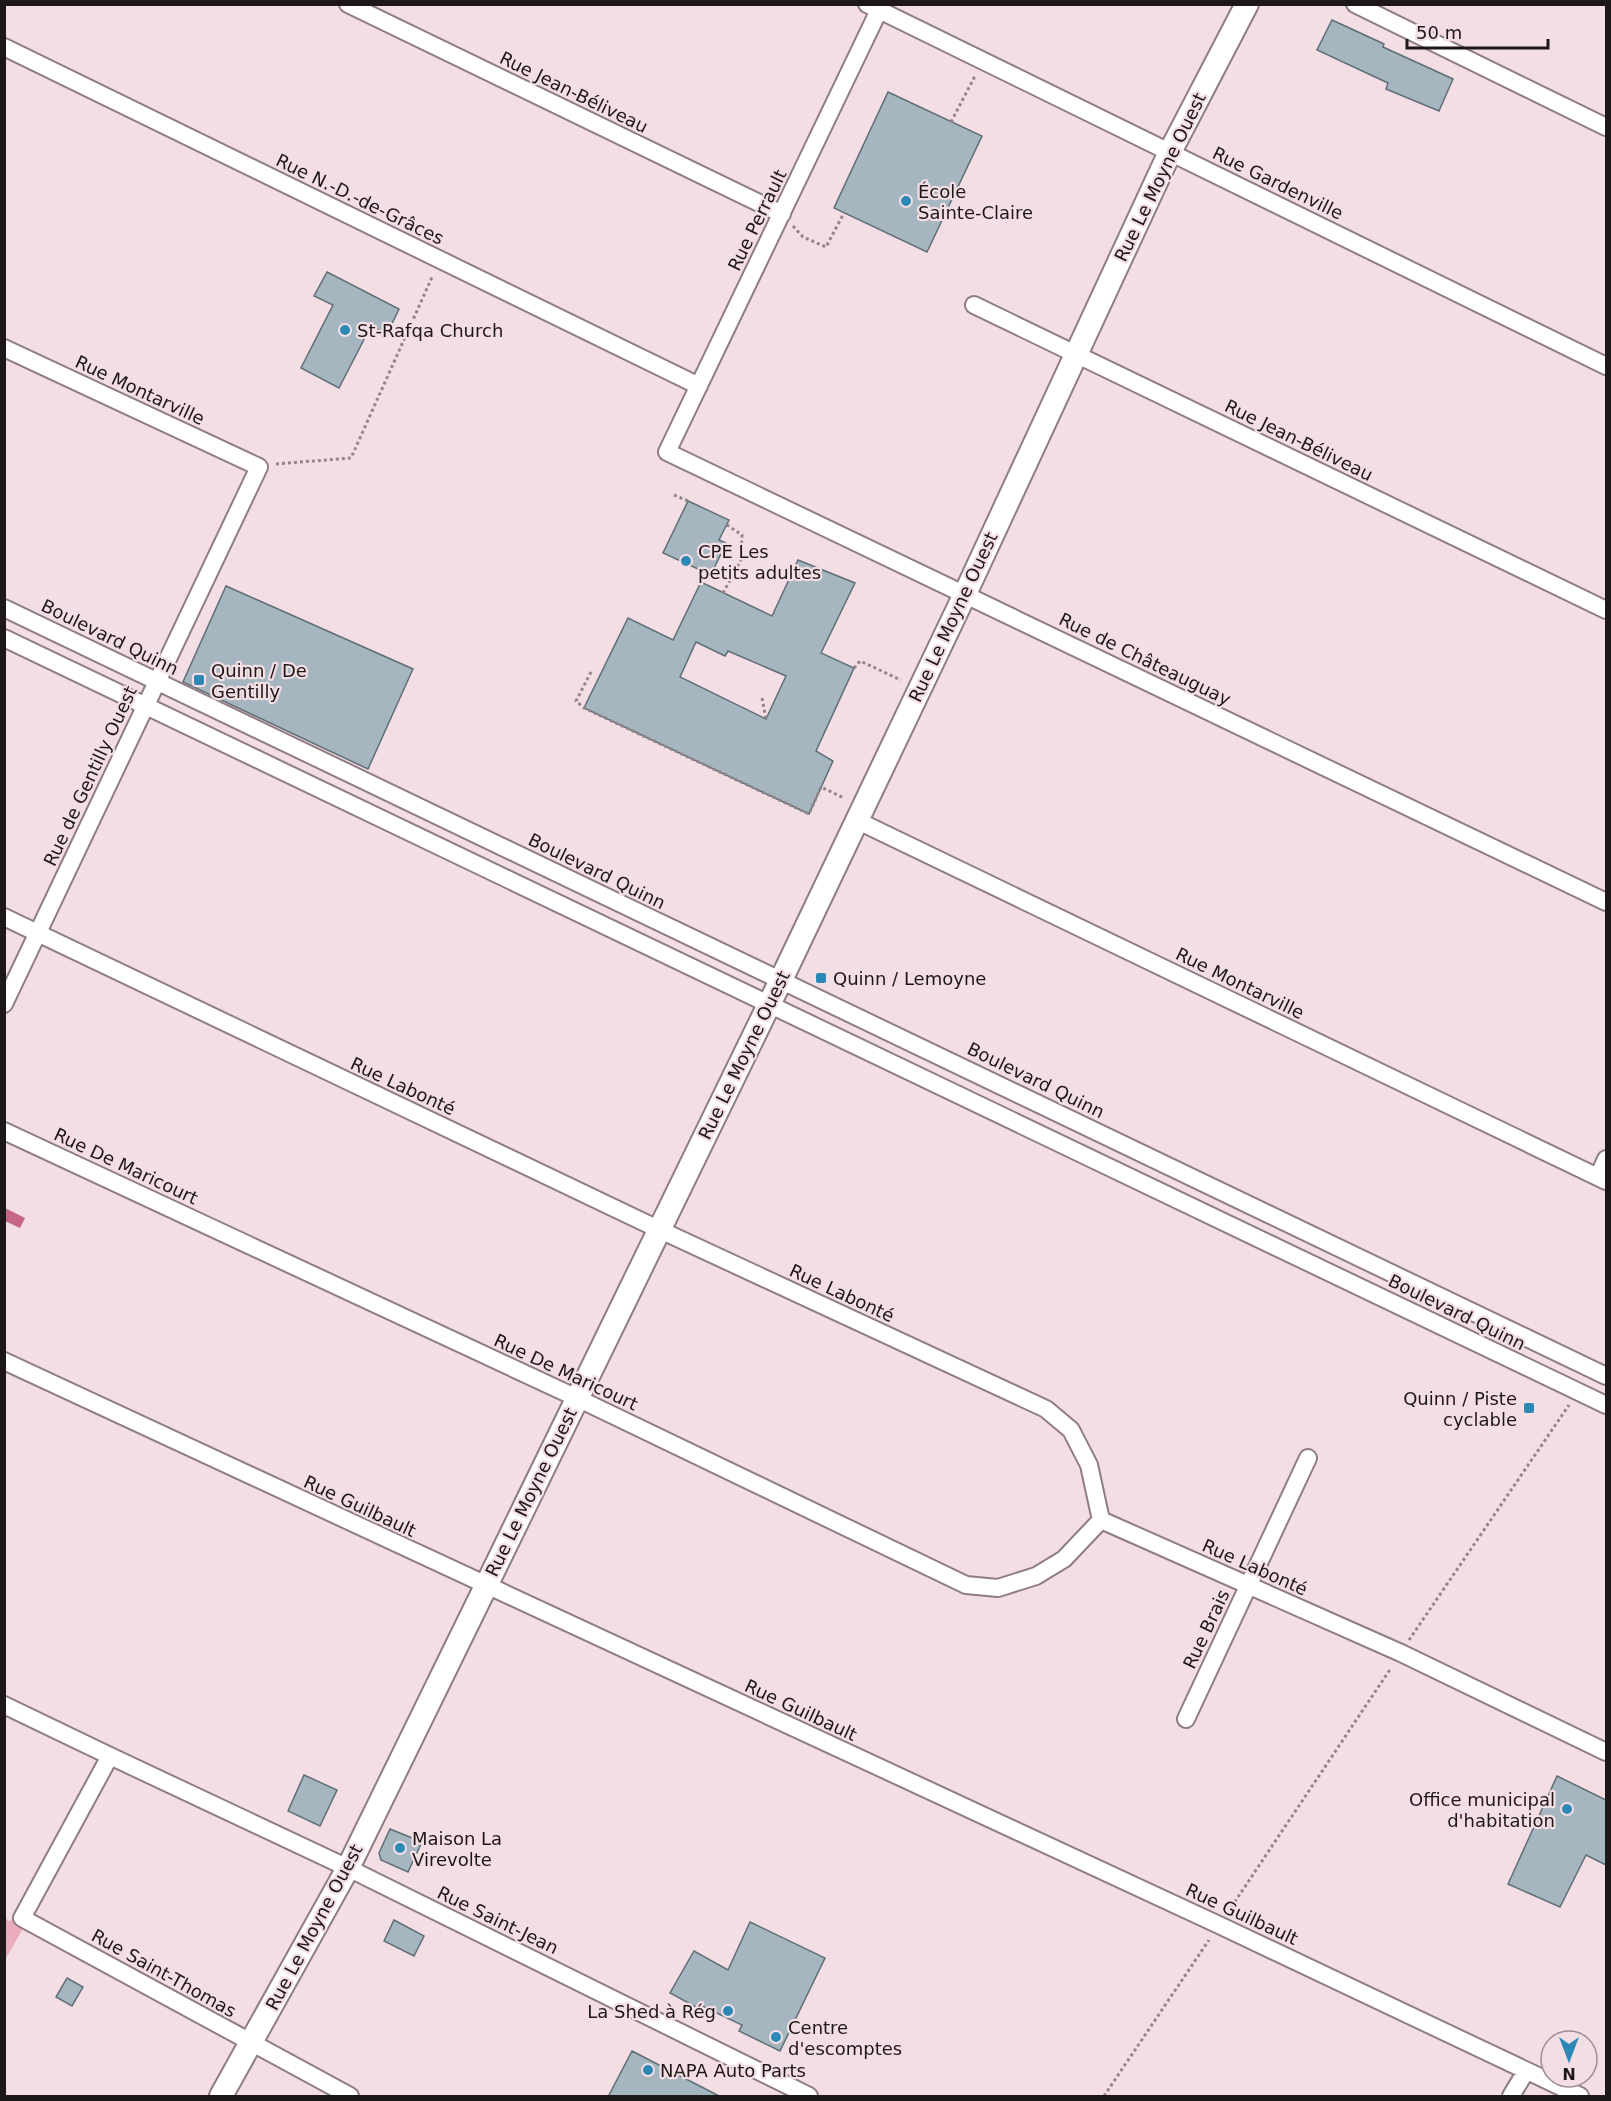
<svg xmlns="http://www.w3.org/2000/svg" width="1611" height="2101" font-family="'DejaVu Sans',sans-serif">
<rect width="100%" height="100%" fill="#f3dee3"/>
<path fill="#ebacbd" d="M 4,1915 L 8,1921 L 22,1918 L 25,1925 L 5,1960 Z"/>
<path fill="#c56685" d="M 5,1208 L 25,1218 L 20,1228 L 5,1221 Z"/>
<path fill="#a6b6c1" stroke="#5f6e77" stroke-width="1.5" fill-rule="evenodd" d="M 1332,20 L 1384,44 L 1383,47 L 1453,79 L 1439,111 L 1386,89 L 1388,83 L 1317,50 Z
M 888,92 L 982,136 L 927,252 L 834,208 Z
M 327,272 L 399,309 L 387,334 L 371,326 L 339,388 L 301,368 L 333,305 L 314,296 Z
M 688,501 L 729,520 L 719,540 L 726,543 L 711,575 L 663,553 Z
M 798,560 L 855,583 L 821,653 L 854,668 L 816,751 L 833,761 L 809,814 L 584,708 L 628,618 L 673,640 L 701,582 L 772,616 ZM 696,642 L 725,656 L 728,651 L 786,676 L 766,719 L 680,677 Z
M 226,586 L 413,669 L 368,769 L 183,682 Z
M 304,1775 L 337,1790 L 320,1826 L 288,1811 Z
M 1557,1776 L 1606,1800 L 1606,1865 L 1586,1855 L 1560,1907 L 1508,1884 Z
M 390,1829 L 422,1842 L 408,1872 L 381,1860 L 379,1853 Z
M 394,1920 L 424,1936 L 414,1956 L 384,1941 Z
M 750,1922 L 825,1958 L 780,2051 L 739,2031 L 742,2025 L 698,2004 L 696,2007 L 670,1993 L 694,1951 L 728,1970 Z
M 67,1978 L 83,1987 L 72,2006 L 56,1997 Z
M 632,2051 L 721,2097 L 608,2097 Z"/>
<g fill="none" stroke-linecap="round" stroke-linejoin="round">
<g stroke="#907d82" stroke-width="20">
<path id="street" d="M 348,4 L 782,214
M 867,4 L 1606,366
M 882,4 L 667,452 L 1606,902
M 1355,4 L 1606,127
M 4,47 L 699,386
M 974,305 L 1606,610
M 4,348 L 259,467 L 4,1004
M 4,608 L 1606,1376
M 4,638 L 1606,1405
M 856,820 L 1606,1181
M 4,917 L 658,1229 L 1046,1409 L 1071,1430 L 1089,1465 L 1101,1520
M 4,1131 L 577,1398 L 966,1585 L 998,1588 L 1036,1576 L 1064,1559 L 1101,1520
M 1598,1177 L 1606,1159
M 4,1361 L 1219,1925 L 1580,2096
M 1101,1520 L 1401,1653 L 1606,1752
M 4,1705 L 110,1756 L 348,1868 L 809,2096
M 1186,1719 L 1308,1458
M 110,1756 L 22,1918 L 350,2096
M 1511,2096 L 1526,2071"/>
</g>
<g stroke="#907d82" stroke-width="26">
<path id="secondary" d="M 221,2096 L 348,1868 L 486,1586 L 781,980 L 965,594 L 1170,152 L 1247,4"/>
</g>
<path stroke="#948588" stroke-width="3" stroke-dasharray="3 3" stroke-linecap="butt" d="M 951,122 L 975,76
M 793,226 L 803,237 L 826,247 L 844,213
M 276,464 L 351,458 L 433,275
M 674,495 L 688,501
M 723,593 L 741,560 L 742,535 L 727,525
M 854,668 L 860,661 L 901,680
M 591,672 L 576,701 L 584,708 L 809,814 L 821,787 L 844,798
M 762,698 L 766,719
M 1409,1640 L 1569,1405
M 1228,1912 L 1391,1668
M 1104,2096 L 1209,1940"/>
<use href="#street" stroke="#fff" stroke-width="16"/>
<use href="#secondary" stroke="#fff" stroke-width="22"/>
</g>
<g fill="#2c89b5" stroke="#f3dee3" stroke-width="2">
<circle cx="906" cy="201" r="6"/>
<circle cx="345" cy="330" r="6"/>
<circle cx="686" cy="561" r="6"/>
<rect x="193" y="674" width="12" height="12" rx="3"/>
<rect x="815" y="972" width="12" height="12" rx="3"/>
<rect x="1523" y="1402" width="12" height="12" rx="3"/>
<circle cx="1567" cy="1809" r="6"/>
<circle cx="400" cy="1848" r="6"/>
<circle cx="728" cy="2011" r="6"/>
<circle cx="776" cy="2037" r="6"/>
<circle cx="648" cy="2070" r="6"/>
</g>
<g text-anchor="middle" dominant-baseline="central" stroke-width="4.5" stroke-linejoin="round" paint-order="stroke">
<g font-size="18" fill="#1e1719" stroke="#f3dee3">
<text transform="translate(574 92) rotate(26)">Rue Jean-Béliveau</text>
<text transform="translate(1160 177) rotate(-64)">Rue Le Moyne Ouest</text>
<text transform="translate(1278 183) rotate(26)">Rue Gardenville</text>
<text transform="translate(360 199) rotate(26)">Rue N.-D.-de-Grâces</text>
<text transform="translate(757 220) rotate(-64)">Rue Perrault</text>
<text transform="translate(140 390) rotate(25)">Rue Montarville</text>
<text transform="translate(1299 440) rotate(26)">Rue Jean-Béliveau</text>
<text transform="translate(953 617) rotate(-65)">Rue Le Moyne Ouest</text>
<text transform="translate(110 637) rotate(26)">Boulevard Quinn</text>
<text transform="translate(1145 659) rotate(26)">Rue de Châteauguay</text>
<text transform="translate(90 776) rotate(-65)">Rue de Gentilly Ouest</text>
<text transform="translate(597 871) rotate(26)">Boulevard Quinn</text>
<text transform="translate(1240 983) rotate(26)">Rue Montarville</text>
<text transform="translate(744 1055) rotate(-64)">Rue Le Moyne Ouest</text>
<text transform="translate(1036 1080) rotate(26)">Boulevard Quinn</text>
<text transform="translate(403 1086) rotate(25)">Rue Labonté</text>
<text transform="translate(126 1166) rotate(25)">Rue De Maricourt</text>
<text transform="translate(842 1293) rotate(25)">Rue Labonté</text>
<text transform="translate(1457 1312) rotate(26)">Boulevard Quinn</text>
<text transform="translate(566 1372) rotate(25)">Rue De Maricourt</text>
<text transform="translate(531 1492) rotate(-64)">Rue Le Moyne Ouest</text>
<text transform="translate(360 1506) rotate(25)">Rue Guilbault</text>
<text transform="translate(1255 1567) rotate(24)">Rue Labonté</text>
<text transform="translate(1206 1629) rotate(-65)">Rue Brais</text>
<text transform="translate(801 1710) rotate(25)">Rue Guilbault</text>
<text transform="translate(1242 1914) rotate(25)">Rue Guilbault</text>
<text transform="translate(498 1920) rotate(26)">Rue Saint-Jean</text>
<text transform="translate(314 1927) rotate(-62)">Rue Le Moyne Ouest</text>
<text transform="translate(164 1973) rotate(29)">Rue Saint-Thomas</text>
</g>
<g font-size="18" fill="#1e1719" stroke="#f3dee3" text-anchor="start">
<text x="918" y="191">École<tspan x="918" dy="21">Sainte-Claire</tspan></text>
<text x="357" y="330">St-Rafqa Church</text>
<text x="698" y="551">CPE Les<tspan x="698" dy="21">petits adultes</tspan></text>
<text x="211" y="670">Quinn / De<tspan x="211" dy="21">Gentilly</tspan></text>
<text x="833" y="978">Quinn / Lemoyne</text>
<text x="1517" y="1398" text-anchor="end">Quinn / Piste<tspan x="1517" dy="21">cyclable</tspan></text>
<text x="1555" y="1799" text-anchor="end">Office municipal<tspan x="1555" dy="21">d'habitation</tspan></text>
<text x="412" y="1838">Maison La<tspan x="412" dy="21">Virevolte</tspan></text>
<text x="716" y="2011" text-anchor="end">La Shed à Rég</text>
<text x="788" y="2027">Centre<tspan x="788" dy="21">d'escomptes</tspan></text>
<text x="660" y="2070">NAPA Auto Parts</text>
</g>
</g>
<rect width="1611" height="2101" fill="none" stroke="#1e1719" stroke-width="12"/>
<g transform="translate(1569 2059) rotate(180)"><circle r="28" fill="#f3dee3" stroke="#9e8e92" stroke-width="1.5"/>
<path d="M0-4.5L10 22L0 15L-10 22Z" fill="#2c89b5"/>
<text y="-9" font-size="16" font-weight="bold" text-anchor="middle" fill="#1e1719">N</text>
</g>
<path d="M1407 39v9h141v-9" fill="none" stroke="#1e1719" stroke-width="3"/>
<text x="1416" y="39" font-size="18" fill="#1e1719" stroke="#f3dee3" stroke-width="4.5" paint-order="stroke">50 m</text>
</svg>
